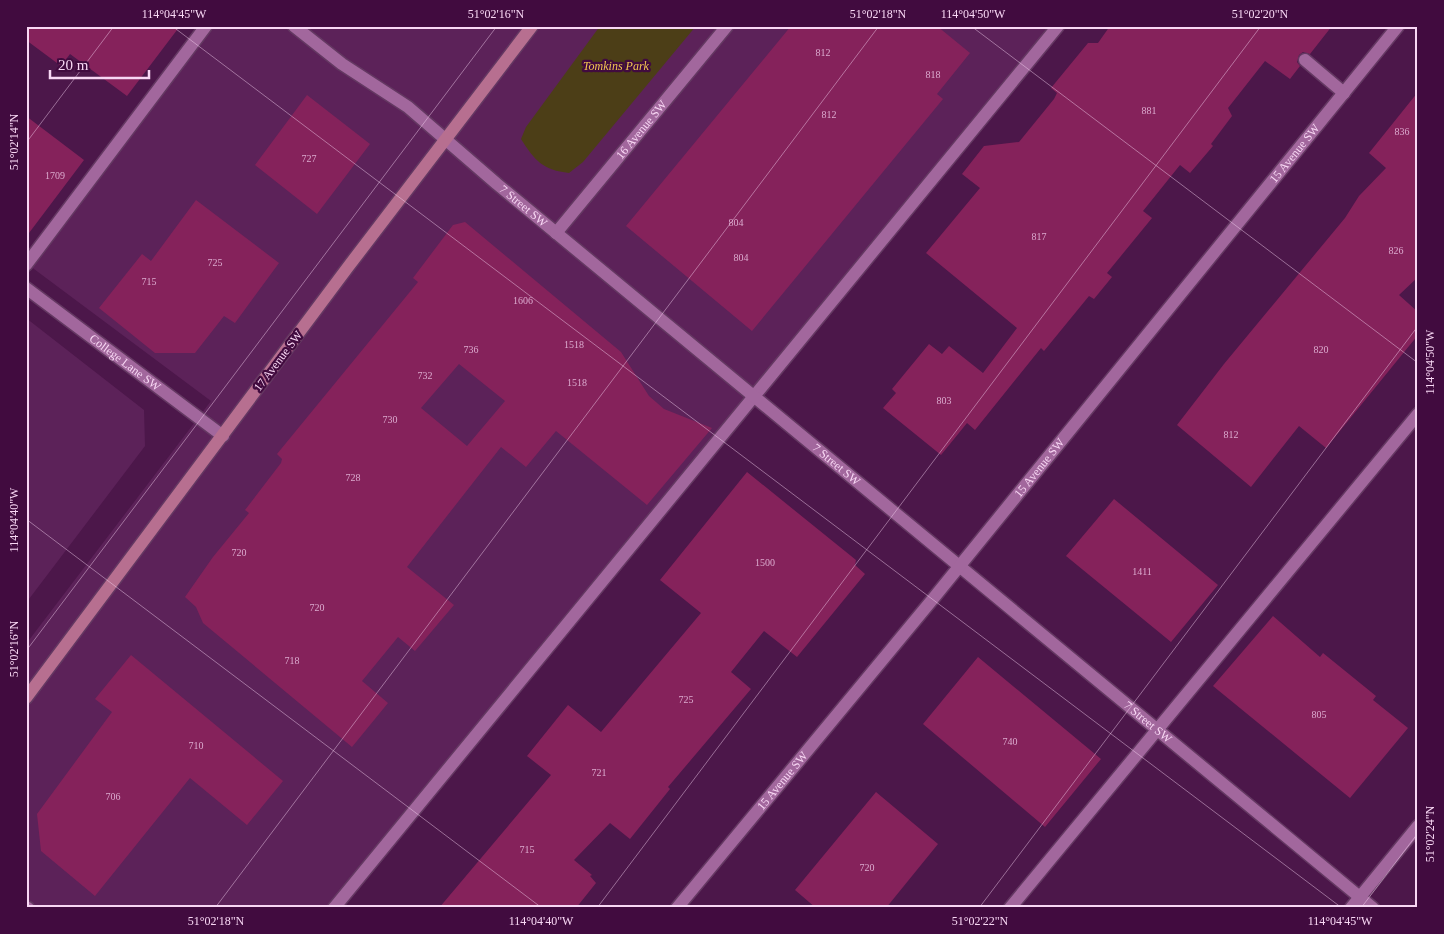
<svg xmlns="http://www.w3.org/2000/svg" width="1444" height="934" font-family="Georgia,serif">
<rect width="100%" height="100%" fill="#4c174a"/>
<path fill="#5c2259" d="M 215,26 L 1057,26 L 329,908 L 26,908 L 26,644 L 211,401 L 30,266 Z
M 26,318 L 144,410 L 145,446 L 26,603 Z"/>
<path fill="#4c3e17" d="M 600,26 L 696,26 L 583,162 L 569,173 C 543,170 535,161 521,139 L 526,127 Z"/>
<path fill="#85225b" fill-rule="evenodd" d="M 26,26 L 180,26 L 127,96 L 70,54 L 61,66 L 26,40 Z
M 791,26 L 937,26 L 970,53 L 937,94 L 943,99 L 752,331 L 626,226 Z
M 1110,26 L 1332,26 L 1310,54 L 1303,52 L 1299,55 L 1297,62 L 1300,66 L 1290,79 L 1265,61 L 1228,108 L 1232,116 L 1211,144 L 1213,146 L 1190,173 L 1180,165 L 1143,211 L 1152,218 L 1107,273 L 1112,277 L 1094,299 L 1089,296 L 1044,351 L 1041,348 L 975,430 L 967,423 L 941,455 L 883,408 L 896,393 L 892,389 L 929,344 L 942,354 L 949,346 L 983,373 L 1017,328 L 926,253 L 980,188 L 962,174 L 984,146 L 1019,142 L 1054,99 L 1057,93 L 1051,88 L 1088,43 L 1098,43 Z
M 1418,92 L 1418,277 L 1399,295 L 1418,312 L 1418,335 L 1326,448 L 1299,426 L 1251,487 L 1177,425 L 1224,364 L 1345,218 L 1359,196 L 1386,168 L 1369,153 Z
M 307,95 L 370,144 L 317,214 L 255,165 Z
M 26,116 L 84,160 L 26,237 Z
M 196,200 L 279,263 L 235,323 L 224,316 L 195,353 L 155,353 L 99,308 L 142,254 L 151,261 Z
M 465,222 L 621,352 L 649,396 L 664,409 L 712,428 L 647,505 L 556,431 L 526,467 L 501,447 L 407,567 L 454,605 L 415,651 L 398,637 L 362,681 L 388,703 L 352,747 L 203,623 L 196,607 L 185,597 L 213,557 L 249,513 L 245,510 L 281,463 L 282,459 L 277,454 L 418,282 L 413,278 L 453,225 ZM 459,364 L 505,401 L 467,446 L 421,408 Z
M 747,472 L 856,560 L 855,565 L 865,574 L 797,657 L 764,631 L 731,672 L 751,689 L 668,787 L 670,789 L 630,839 L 610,823 L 574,860 L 592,875 L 590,876 L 596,883 L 576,908 L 439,908 L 551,775 L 527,756 L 568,705 L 601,732 L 701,613 L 660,580 Z
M 1114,499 L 1218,585 L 1171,642 L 1066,556 Z
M 1273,616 L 1320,657 L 1323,653 L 1376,696 L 1373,700 L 1408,728 L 1350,798 L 1213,686 Z
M 131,655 L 283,781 L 247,825 L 190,778 L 95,896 L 41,851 L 37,814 L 112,712 L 95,699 Z
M 978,657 L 1101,759 L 1045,827 L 923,724 Z
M 876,792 L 938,844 L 886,908 L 816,908 L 795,890 Z"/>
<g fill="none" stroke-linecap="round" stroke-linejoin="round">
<g stroke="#643862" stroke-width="15">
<path id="lane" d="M 1305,60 L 1344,93
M 26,265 L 206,26
M 334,908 L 1058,26
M 1010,908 L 1418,414"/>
</g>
<g stroke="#643862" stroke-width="15">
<g id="street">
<path id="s1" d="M 294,26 L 342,64 L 408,107 L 497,184 L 1373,908"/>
<path id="s2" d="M 556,233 L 727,26"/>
<path id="s3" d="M 26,288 L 223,436"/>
<path d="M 26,907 L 28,908"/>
<path id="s4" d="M 677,908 L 932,600 L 1398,26"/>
<path d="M 1351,908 L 1418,826"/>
</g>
</g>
<g stroke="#643862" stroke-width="15">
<path id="secondary" d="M 26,698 L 348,267 L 532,26"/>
</g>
<use href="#lane" stroke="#a2679d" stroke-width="12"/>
<use href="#street" stroke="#a2679d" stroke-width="12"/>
<use href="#secondary" stroke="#b76f90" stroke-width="12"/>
</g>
<path fill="none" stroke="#f8d7f4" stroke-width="1" stroke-opacity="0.45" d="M 172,26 L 1342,908M 971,26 L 1418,363M 26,143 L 114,26M 26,519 L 542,908M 26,651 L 497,26M 215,908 L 879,26M 597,908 L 1261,26M 979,908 L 1418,326M 1361,908 L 1418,833"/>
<g text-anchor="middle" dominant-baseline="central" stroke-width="4.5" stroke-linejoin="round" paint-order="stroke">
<g font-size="10" fill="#dbaace">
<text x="823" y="52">812</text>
<text x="933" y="74">818</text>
<text x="1149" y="110">881</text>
<text x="829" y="114">812</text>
<text x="1402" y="131">836</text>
<text x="309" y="158">727</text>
<text x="55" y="175">1709</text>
<text x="736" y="222">804</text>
<text x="1039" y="236">817</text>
<text x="1396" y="250">826</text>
<text x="741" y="257">804</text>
<text x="215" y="262">725</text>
<text x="149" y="281">715</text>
<text x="523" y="300">1606</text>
<text x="574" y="344">1518</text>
<text x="471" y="349">736</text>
<text x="1321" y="349">820</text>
<text x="425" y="375">732</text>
<text x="577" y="382">1518</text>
<text x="944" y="400">803</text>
<text x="390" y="419">730</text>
<text x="1231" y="434">812</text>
<text x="353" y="477">728</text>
<text x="239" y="552">720</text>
<text x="765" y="562">1500</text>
<text x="1142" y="571">1411</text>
<text x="317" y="607">720</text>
<text x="292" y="660">718</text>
<text x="686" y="699">725</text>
<text x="1319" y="714">805</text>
<text x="1010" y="741">740</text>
<text x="196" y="745">710</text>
<text x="599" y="772">721</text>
<text x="113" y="796">706</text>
<text x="527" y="849">715</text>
<text x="867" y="867">720</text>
</g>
<g font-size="12" font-style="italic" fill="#f0c651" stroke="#410b3f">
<text x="616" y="66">Tomkins Park</text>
</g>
<g font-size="12" fill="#f8d7f4" stroke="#410b3f">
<text stroke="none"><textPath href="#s2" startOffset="134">16 Avenue SW</textPath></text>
<text stroke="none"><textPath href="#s4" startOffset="975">15 Avenue SW</textPath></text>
<text stroke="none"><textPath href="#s1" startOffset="292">7 Street SW</textPath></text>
<text transform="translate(278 361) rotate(-53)">17 Avenue SW</text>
<text stroke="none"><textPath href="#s3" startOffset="124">College Lane SW</textPath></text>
<text stroke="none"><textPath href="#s1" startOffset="698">7 Street SW</textPath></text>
<text stroke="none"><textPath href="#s4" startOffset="570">15 Avenue SW</textPath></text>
<text stroke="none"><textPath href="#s1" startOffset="1102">7 Street SW</textPath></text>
<text stroke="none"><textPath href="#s4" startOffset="165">15 Avenue SW</textPath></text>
</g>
</g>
<rect width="1444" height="934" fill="none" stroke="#410b3f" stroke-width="55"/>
<path d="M50 70v8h99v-8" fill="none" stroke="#f8d7f4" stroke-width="2.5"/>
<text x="58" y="70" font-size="15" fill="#f8d7f4" stroke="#410b3f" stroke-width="4" paint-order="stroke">20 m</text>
<rect x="28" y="28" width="1388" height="878" fill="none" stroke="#f8d7f4" stroke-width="2"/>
<g font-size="12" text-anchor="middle" fill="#f8d7f4">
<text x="174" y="18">114°04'45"W</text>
<text x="496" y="18">51°02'16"N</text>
<text x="878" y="18">51°02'18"N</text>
<text x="973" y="18">114°04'50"W</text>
<text x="1260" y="18">51°02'20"N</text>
<text transform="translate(14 142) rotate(-90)" y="4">51°02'14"N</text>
<text transform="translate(1430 362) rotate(-90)" y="4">114°04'50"W</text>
<text transform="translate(14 520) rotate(-90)" y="4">114°04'40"W</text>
<text transform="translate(14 649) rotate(-90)" y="4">51°02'16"N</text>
<text transform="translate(1430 834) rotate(-90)" y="4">51°02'24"N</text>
<text x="216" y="925">51°02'18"N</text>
<text x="541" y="925">114°04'40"W</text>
<text x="980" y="925">51°02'22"N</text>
<text x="1340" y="925">114°04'45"W</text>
</g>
</svg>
